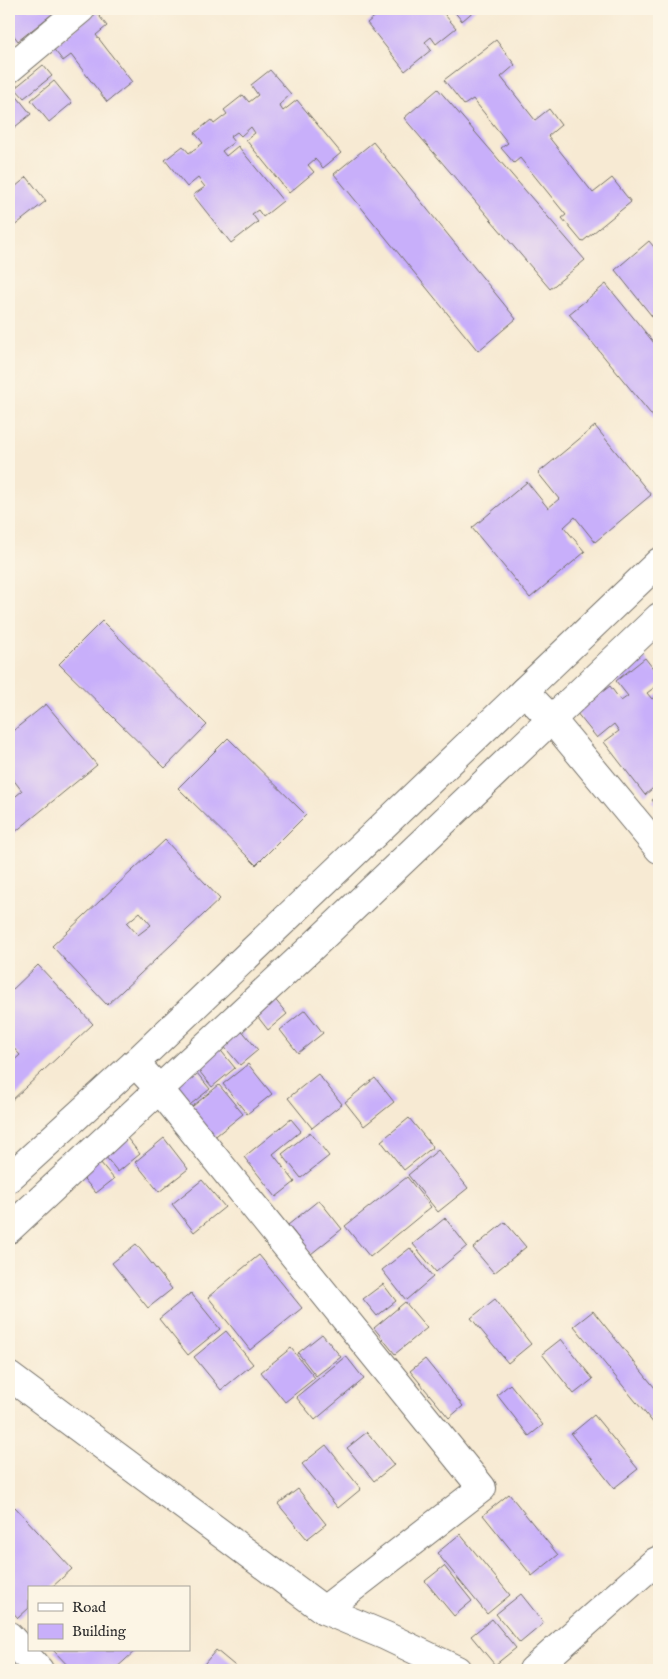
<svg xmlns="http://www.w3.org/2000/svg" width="668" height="1679" font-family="'IM FELL English',serif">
<rect width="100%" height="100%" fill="#fcf5e5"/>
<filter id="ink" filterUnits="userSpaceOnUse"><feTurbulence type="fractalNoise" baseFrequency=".02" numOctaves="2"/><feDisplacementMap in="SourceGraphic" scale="10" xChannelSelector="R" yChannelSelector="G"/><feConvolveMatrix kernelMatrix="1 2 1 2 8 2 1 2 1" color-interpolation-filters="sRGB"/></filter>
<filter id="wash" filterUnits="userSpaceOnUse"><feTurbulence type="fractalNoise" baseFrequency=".0096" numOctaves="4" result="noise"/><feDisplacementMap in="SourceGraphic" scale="20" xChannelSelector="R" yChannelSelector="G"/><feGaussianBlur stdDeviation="1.12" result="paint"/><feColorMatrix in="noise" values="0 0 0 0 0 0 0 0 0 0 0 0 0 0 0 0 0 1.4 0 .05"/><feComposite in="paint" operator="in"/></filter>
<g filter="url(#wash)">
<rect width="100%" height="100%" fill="#f7ead3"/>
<g id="blocks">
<path fill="#c8affa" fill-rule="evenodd" d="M 13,9 L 54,9 L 56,11 L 18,41 L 9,29 L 9,12 Z
M 355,9 L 367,9 L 360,14 Z
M 373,9 L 440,9 L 456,28 L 436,44 L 431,37 L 425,42 L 431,50 L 405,71 L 367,23 L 378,14 Z
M 452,9 L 476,9 L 462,21 Z
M 96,12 L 107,26 L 96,35 L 132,82 L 107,102 L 71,55 L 63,61 L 52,47 Z
M 496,40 L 515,65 L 501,77 L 535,120 L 549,109 L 561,125 L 548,136 L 593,193 L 612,178 L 631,202 L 582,242 L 562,218 L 566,215 L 520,158 L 514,163 L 501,148 L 508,143 L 473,99 L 464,105 L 444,80 Z
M 43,65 L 52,76 L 24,98 L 15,88 Z
M 270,70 L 291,94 L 279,105 L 283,111 L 297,100 L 341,153 L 323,168 L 315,159 L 308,165 L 314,172 L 289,193 L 246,140 L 255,133 L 251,127 L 241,136 L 237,132 L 230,137 L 234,142 L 222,151 L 226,156 L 238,146 L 283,201 L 263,217 L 258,210 L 252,214 L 258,222 L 231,243 L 193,195 L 205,187 L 198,178 L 187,187 L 165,160 L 183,146 L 189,153 L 203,143 L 195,133 L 211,120 L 214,124 L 227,114 L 224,110 L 243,95 L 249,102 L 258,95 L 251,85 Z
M 54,81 L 72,103 L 49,122 L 31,100 Z
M 438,89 L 585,260 L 550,289 L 404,118 Z
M 14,93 L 31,114 L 10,131 L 9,97 Z
M 373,142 L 516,319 L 478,351 L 334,174 Z
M 27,177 L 46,201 L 13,227 L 9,223 L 9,192 Z
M 649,241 L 659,253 L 659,325 L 615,270 Z
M 606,284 L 659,349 L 659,424 L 569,314 Z
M 595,426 L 651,495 L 595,542 L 575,517 L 564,527 L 585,552 L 530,598 L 472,528 L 527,482 L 548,508 L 559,499 L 538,473 Z
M 102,621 L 207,725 L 165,768 L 59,664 Z
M 645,658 L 659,676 L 659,684 L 647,693 L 652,699 L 659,694 L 659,783 L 645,795 L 604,742 L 619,731 L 614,724 L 597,738 L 576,712 L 610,686 L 621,701 L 628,696 L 616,681 Z
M 46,704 L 97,765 L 9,837 L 9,797 L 11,800 L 22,791 L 12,778 L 9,781 L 9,734 Z
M 228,738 L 306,815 L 256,865 L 178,788 Z
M 659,795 L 659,809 L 652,800 Z
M 165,840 L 220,899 L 107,1005 L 52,946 ZM 140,912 L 151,925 L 138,935 L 127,923 Z
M 38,965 L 93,1024 L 9,1103 L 9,1065 L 20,1055 L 9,1043 L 9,993 Z
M 273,997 L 287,1014 L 268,1030 L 254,1012 Z
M 305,1010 L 323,1033 L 298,1053 L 280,1030 Z
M 240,1028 L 258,1050 L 240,1065 L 221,1043 Z
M 218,1047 L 235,1068 L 212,1087 L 195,1066 Z
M 248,1064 L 272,1094 L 247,1114 L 223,1084 Z
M 192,1067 L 210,1089 L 186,1108 L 168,1086 Z
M 318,1074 L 342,1104 L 312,1128 L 288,1098 Z
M 375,1078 L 394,1102 L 364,1126 L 345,1102 Z
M 219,1085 L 243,1114 L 212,1139 L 188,1110 Z
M 409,1118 L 433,1147 L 404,1170 L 381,1141 Z
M 291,1119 L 301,1131 L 273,1154 L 295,1182 L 276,1197 L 244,1157 Z
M 310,1132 L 329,1156 L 301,1178 L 282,1154 Z
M 123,1133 L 140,1154 L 118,1172 L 101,1151 Z
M 164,1138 L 188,1169 L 159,1192 L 135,1162 Z
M 438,1150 L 468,1188 L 438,1212 L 408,1175 Z
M 96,1157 L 114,1179 L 96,1193 L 78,1172 Z
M 407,1177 L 431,1207 L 370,1257 L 345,1226 Z
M 202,1180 L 225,1207 L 194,1232 L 172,1204 Z
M 319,1200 L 342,1229 L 311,1254 L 288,1225 Z
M 445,1218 L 467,1246 L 436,1272 L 413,1244 Z
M 505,1222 L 526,1247 L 494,1273 L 473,1248 Z
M 136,1244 L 172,1289 L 148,1308 L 112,1263 Z
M 410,1248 L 433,1277 L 406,1300 L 382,1270 Z
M 259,1255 L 302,1308 L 250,1350 L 208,1297 Z
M 383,1284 L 396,1301 L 377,1316 L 363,1299 Z
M 191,1293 L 220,1329 L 188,1355 L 159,1319 Z
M 495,1299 L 531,1344 L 508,1363 L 471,1318 Z
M 405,1302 L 427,1328 L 395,1354 L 374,1328 Z
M 593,1311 L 659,1393 L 659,1430 L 574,1326 Z
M 226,1331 L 253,1364 L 221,1390 L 194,1357 Z
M 322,1334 L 341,1357 L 316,1376 L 298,1353 Z
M 561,1339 L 593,1379 L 574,1394 L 542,1354 Z
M 291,1348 L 315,1378 L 285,1402 L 261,1372 Z
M 346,1356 L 364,1379 L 315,1420 L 296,1397 Z
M 425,1359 L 463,1406 L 449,1418 L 410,1371 Z
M 510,1384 L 543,1425 L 529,1436 L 497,1395 Z
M 594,1415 L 638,1469 L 614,1488 L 571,1434 Z
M 367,1432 L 394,1465 L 374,1481 L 347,1448 Z
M 326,1445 L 361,1489 L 338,1508 L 302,1464 Z
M 298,1489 L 326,1524 L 307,1539 L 278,1504 Z
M 509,1494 L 558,1555 L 532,1576 L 483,1515 Z
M 15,1507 L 72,1569 L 51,1588 L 29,1588 L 29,1608 L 18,1618 L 9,1608 L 9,1512 Z
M 460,1534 L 510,1595 L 487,1614 L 437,1553 Z
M 444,1566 L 472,1601 L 454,1616 L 425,1581 Z
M 521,1594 L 544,1623 L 520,1643 L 496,1614 Z
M 492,1619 L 516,1648 L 495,1665 L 471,1636 Z
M 53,1650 L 136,1650 L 114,1670 L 72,1670 Z
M 216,1650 L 240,1670 L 199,1670 Z"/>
</g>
</g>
<g filter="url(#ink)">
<use href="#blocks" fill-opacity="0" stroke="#726e66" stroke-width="1"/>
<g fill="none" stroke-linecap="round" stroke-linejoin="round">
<g stroke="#726e66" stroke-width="30">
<path id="minor" d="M 9,69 L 81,9
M 524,691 L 552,720 L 659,849
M 135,1063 L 159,1089 L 482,1488 L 324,1610
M 9,1376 L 324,1610 L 386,1636 L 457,1670
M 9,1636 L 39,1670
M 533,1670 L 655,1562 L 659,1560"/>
</g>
<g stroke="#726e66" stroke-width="30">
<path id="tertiary" d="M 9,1178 L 135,1063 L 659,562
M 9,1229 L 311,948 L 659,617"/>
</g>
<use href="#minor" stroke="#fff" stroke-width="28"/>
<use href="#tertiary" stroke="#fff" stroke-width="28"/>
</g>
</g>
<rect width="668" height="1679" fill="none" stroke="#fcf5e5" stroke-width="30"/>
<rect x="28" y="1586" width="162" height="65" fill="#fcf5e5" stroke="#a8a49b"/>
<rect x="38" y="1603" width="25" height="8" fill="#ffffff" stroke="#a8a49b"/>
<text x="72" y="1612" font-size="15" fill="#2b2b2b">Road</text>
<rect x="38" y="1624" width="25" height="15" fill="#c8affa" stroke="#a8a49b"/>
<text x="72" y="1636" font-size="15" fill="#2b2b2b">Building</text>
</svg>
